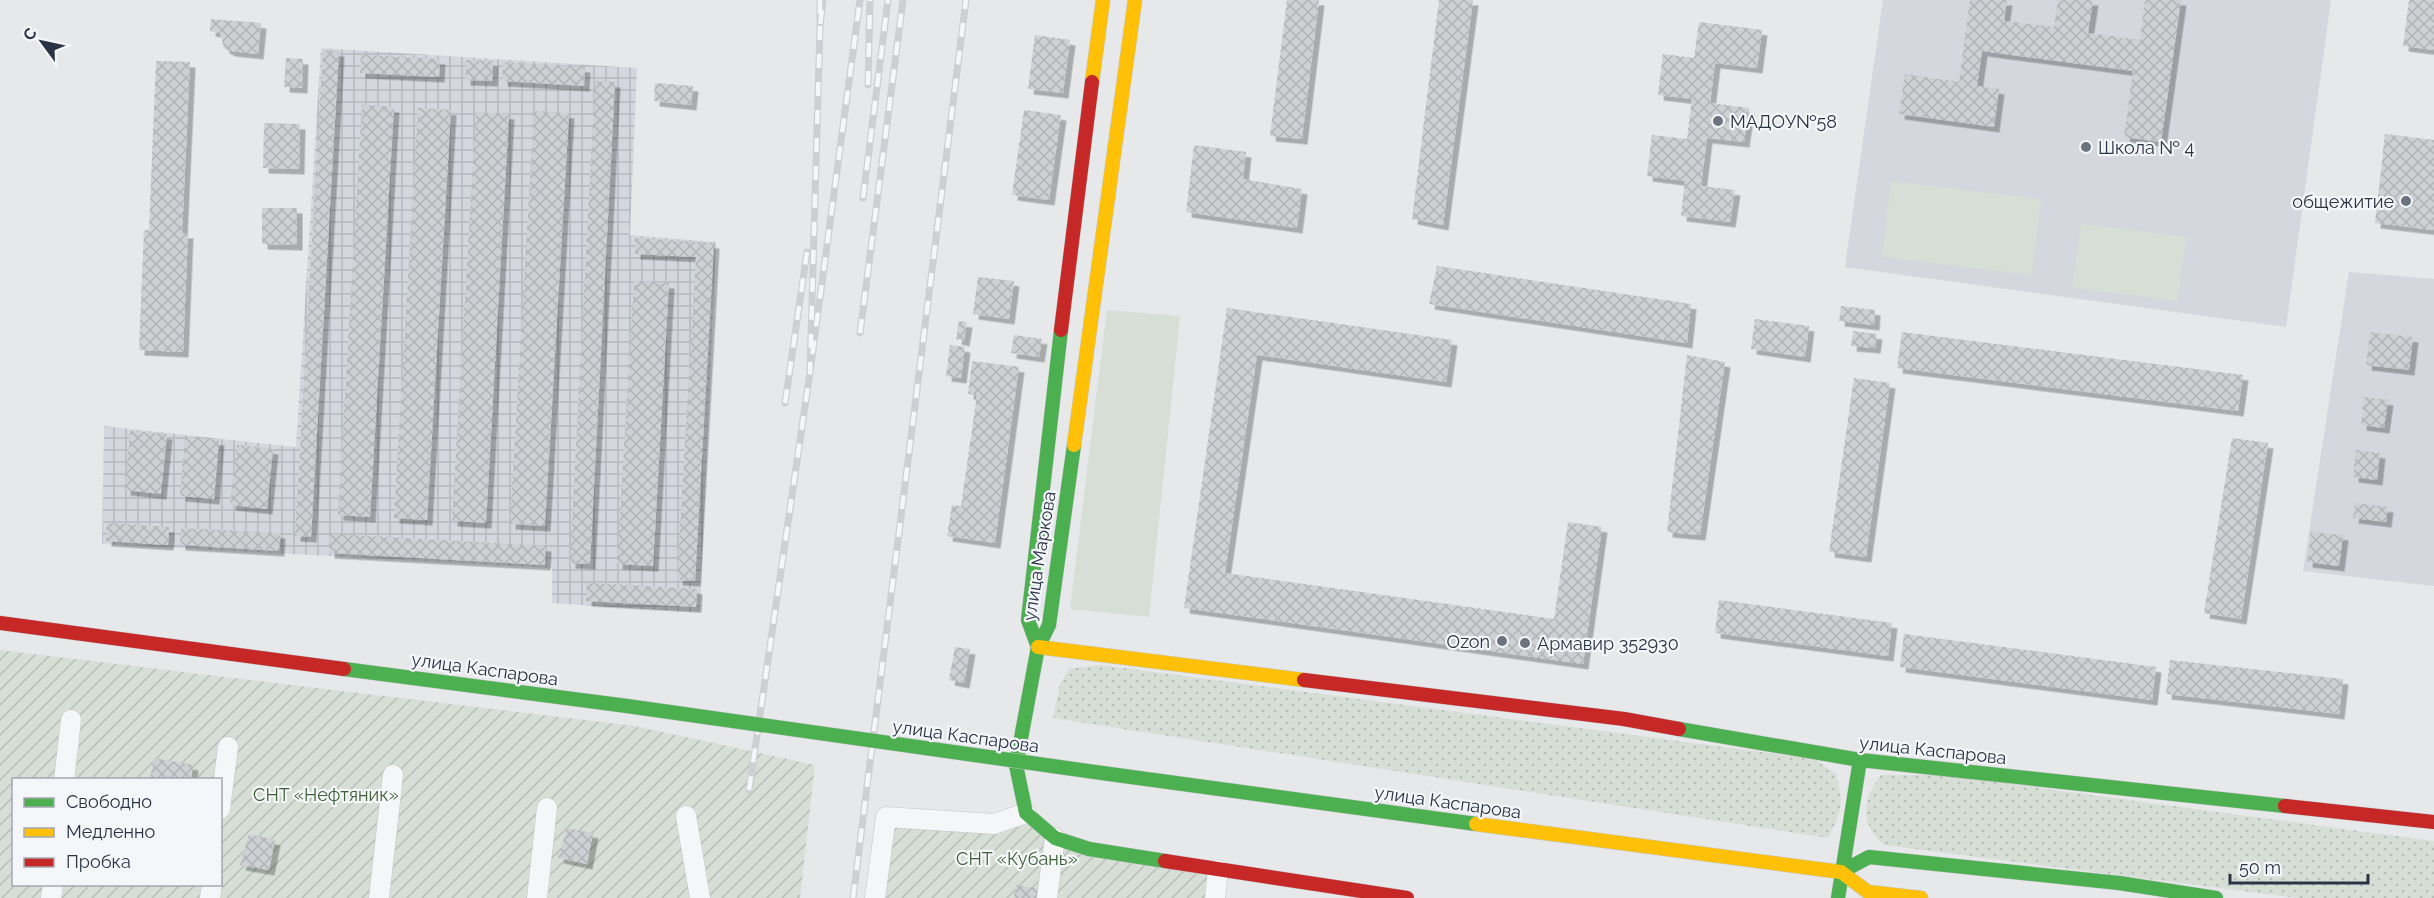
<svg xmlns="http://www.w3.org/2000/svg" width="2434" height="898" font-family="Raleway,sans-serif">
<defs>
<pattern id="industrial-grid" width="8" height="8" patternUnits="userSpaceOnUse" patternTransform="scale(1.5)"><rect width="8" height="8" fill="#d4d7dd"/><path d="M0 4h8M4 0v8" fill="none" stroke="#b6b9bf"/></pattern>
<pattern id="grass-dots" width="8" height="8" patternUnits="userSpaceOnUse" patternTransform="scale(1.5)"><rect width="8" height="8" fill="#d6ded6"/><path d="M2 2h.1M6 6h.1" fill="none" stroke="#b8bfb9" stroke-width="1.8" stroke-linecap="round"/></pattern>
<pattern id="garden-furrows" width="10" height="10" patternUnits="userSpaceOnUse" patternTransform="scale(1.5)"><rect width="10" height="10" fill="#d6ded6"/><path d="M-1 1l2-2M0 10L10 0M9 11l2-2" fill="none" stroke="#b8bfb9"/></pattern>
<pattern id="building-cross-hatch" width="8" height="8" patternUnits="userSpaceOnUse" patternTransform="scale(1.5)"><rect width="8" height="8" fill="#ced0d3"/><path d="M0 0l8 8M0 8l8-8" fill="none" stroke="#b1b3b6"/></pattern>
<filter id="shadow"><feDropShadow dx="5.5" dy="5.5" stdDeviation="0" flood-color="#0004"/></filter>
</defs>
<rect width="100%" height="100%" fill="#e6e8ea"/>
<path fill="#d4d7dd" d="M 1883,0 L 2331,0 L 2286,327 L 1845,267 Z
M 2349,272 L 2434,279 L 2434,586 L 2303,571 Z"/>
<path fill="url(#industrial-grid)" d="M 321,48 L 637,68 L 630,235 L 716,242 L 700,613 L 552,603 L 552,568 L 102,544 L 104,426 L 296,447 Z"/>
<path fill="url(#grass-dots)" d="M 1101,665 L 1814,759 L 1836,774 C 1844,803 1842,812 1828,838 L 1053,718 L 1060,684 L 1069,669 Z
M 1881,775 L 1942,775 L 2434,841 L 2434,898 L 2298,898 L 1884,845 C 1859,823 1862,799 1881,775 Z"/>
<path fill="#d6ded6" d="M 1891,181 L 2041,199 L 2032,275 L 1882,257 Z
M 2081,224 L 2186,237 L 2178,301 L 2072,288 Z
M 1107,310 L 1180,316 L 1149,617 L 1070,609 Z"/>
<path fill="url(#garden-furrows)" fill-rule="evenodd" d="M 0,650 L 635,726 L 815,765 L 800,898 L 0,898 ZM 14,780 L 220,780 L 220,884 L 14,884 Z
M 1026,813 L 1055,838 L 1218,870 L 1215,898 L 875,898 L 886,817 L 994,824 Z"/>
<path fill="url(#building-cross-hatch)" filter="url(#shadow)" d="M 1287,0 L 1319,0 L 1302,139 L 1270,136 Z
M 1439,0 L 1473,0 L 1443,225 L 1412,219 Z
M 1970,0 L 2007,0 L 2004,21 L 2054,27 L 2058,0 L 2093,0 L 2088,33 L 2140,40 L 2145,0 L 2181,0 L 2161,142 L 2124,137 L 2133,71 L 1982,51 L 1977,86 L 1999,89 L 1994,127 L 1899,114 L 1905,74 L 1959,82 Z
M 2409,0 L 2434,0 L 2434,50 L 2403,46 Z
M 211,19 L 261,23 L 258,54 L 230,51 L 224,48 L 220,33 L 210,31 Z
M 1699,22 L 1762,30 L 1757,68 L 1715,63 L 1710,103 L 1749,108 L 1744,142 L 1707,138 L 1701,186 L 1735,190 L 1730,222 L 1681,216 L 1685,181 L 1647,176 L 1652,135 L 1687,139 L 1692,99 L 1658,95 L 1663,54 L 1694,58 Z
M 1035,35 L 1070,40 L 1063,93 L 1028,89 Z
M 323,50 L 339,51 L 311,537 L 295,536 Z
M 361,55 L 440,59 L 439,77 L 360,73 Z
M 286,58 L 303,59 L 302,88 L 284,87 Z
M 466,60 L 493,61 L 492,81 L 465,80 Z
M 156,61 L 190,62 L 182,233 L 188,233 L 183,352 L 139,350 L 144,230 L 149,230 Z
M 503,62 L 585,67 L 584,86 L 502,81 Z
M 595,81 L 615,82 L 590,564 L 570,563 Z
M 655,83 L 693,86 L 691,105 L 654,101 Z
M 362,105 L 394,107 L 370,517 L 338,515 Z
M 418,108 L 451,110 L 427,520 L 394,518 Z
M 1024,110 L 1061,115 L 1049,200 L 1012,195 Z
M 534,111 L 569,113 L 545,526 L 510,524 Z
M 476,112 L 509,114 L 486,523 L 452,521 Z
M 264,123 L 300,124 L 299,169 L 263,168 Z
M 2385,134 L 2434,140 L 2434,230 L 2375,223 Z
M 1194,145 L 1246,152 L 1243,179 L 1302,189 L 1297,228 L 1186,212 Z
M 262,208 L 297,208 L 297,245 L 262,244 Z
M 635,238 L 714,243 L 695,581 L 677,580 L 696,257 L 635,254 Z
M 1437,266 L 1691,304 L 1687,343 L 1429,304 Z
M 978,277 L 1014,281 L 1009,319 L 973,314 Z
M 634,281 L 669,283 L 653,566 L 617,564 Z
M 1841,306 L 1875,310 L 1874,325 L 1839,321 Z
M 1227,308 L 1452,340 L 1446,382 L 1257,355 L 1225,573 L 1554,619 L 1568,522 L 1602,527 L 1583,664 L 1184,608 Z
M 1755,319 L 1809,326 L 1805,357 L 1751,349 Z
M 959,321 L 967,322 L 964,341 L 956,339 Z
M 1853,331 L 1877,334 L 1875,348 L 1851,346 Z
M 1902,332 L 2243,375 L 2238,411 L 1897,368 Z
M 2370,332 L 2413,337 L 2409,370 L 2366,365 Z
M 1014,335 L 1042,339 L 1039,357 L 1011,353 Z
M 950,345 L 965,347 L 961,378 L 946,376 Z
M 1687,355 L 1725,362 L 1700,535 L 1667,532 Z
M 972,361 L 1019,367 L 995,543 L 947,536 L 952,505 L 961,506 L 977,395 L 968,394 Z
M 1854,378 L 1890,383 L 1866,557 L 1829,552 Z
M 2364,397 L 2388,400 L 2384,428 L 2361,425 Z
M 130,431 L 167,434 L 161,494 L 125,490 Z
M 185,437 L 219,440 L 214,499 L 180,496 Z
M 2232,438 L 2268,443 L 2241,619 L 2204,613 Z
M 237,445 L 273,449 L 267,509 L 230,505 Z
M 2356,450 L 2380,453 L 2377,480 L 2353,477 Z
M 2355,503 L 2388,507 L 2386,522 L 2353,518 Z
M 107,523 L 169,527 L 168,545 L 106,541 Z
M 181,528 L 280,533 L 279,551 L 180,545 Z
M 2311,532 L 2343,535 L 2339,566 L 2307,562 Z
M 330,534 L 546,546 L 545,565 L 329,553 Z
M 587,583 L 697,589 L 696,607 L 586,601 Z
M 1719,600 L 1892,623 L 1888,656 L 1715,633 Z
M 1904,634 L 2156,667 L 2152,700 L 1900,667 Z
M 955,647 L 970,649 L 964,683 L 949,680 Z
M 2170,660 L 2343,679 L 2339,714 L 2166,694 Z
M 154,758 L 193,765 L 191,780 L 150,779 Z
M 567,828 L 593,833 L 587,864 L 558,858 Z
M 249,834 L 275,840 L 269,870 L 240,865 Z
M 1016,885 L 1041,889 L 1039,898 L 1014,898 Z"/>
<g fill="none" stroke-linecap="round" stroke-linejoin="round">
<g stroke="#c4c6c8" stroke-width="21">
<path id="street" d="M 64,780 L 71,720
M 220,809 L 228,747
M 686,816 L 700,898
M 51,898 L 53,884
M 210,898 L 212,884
M 379,898 L 393,775
M 537,898 L 547,808
M 875,898 L 886,817 L 994,824 L 1026,813
M 1047,898 L 1055,838
M 1215,898 L 1218,870"/>
</g>
<g stroke="#c4c6c8" stroke-width="15">
<path id="fast" d="M 1074,445 L 1049,625 L 1038,647 L 1016,765 L 1026,813 L 1055,838 L 1089,849 L 1165,861
M 1038,647 L 1028,620 L 1061,330
M 344,669 L 627,706
M 1679,729 L 1860,760 L 2285,806
M 1102,773 L 1476,824
M 1841,872 L 1869,857 L 2119,883 L 2216,898
M 1838,898 L 1860,760"/>
</g>
<g stroke="#c4c6c8" stroke-width="15">
<path id="slow" d="M 1092,82 L 1103,0
M 1074,445 L 1135,0
M 1038,647 L 1304,680
M 1476,824 L 1841,872 L 1868,892 L 1921,898"/>
</g>
<g stroke="#c4c6c8" stroke-width="15">
<path id="jam" d="M 1061,330 L 1092,82
M 0,623 L 344,669
M 1304,680 L 1624,719 L 1679,729
M 2285,806 L 2434,822
M 1165,861 L 1407,898"/>
</g>
<use href="#street" stroke="#f5f6f7" stroke-width="20"/>
<use href="#fast" stroke="#4caf50" stroke-width="14"/>
<use href="#slow" stroke="#ffc107" stroke-width="14"/>
<use href="#jam" stroke="#c62828" stroke-width="14"/>
<g stroke="#cecfd2" stroke-width="7">
<path id="rail" d="M 820,0 L 820,26 L 823,0
M 820,26 L 810,372 L 860,0
M 868,85 L 870,0
M 863,198 L 888,0
M 860,333 L 903,0
M 785,403 L 807,252
M 749,790 L 810,372
M 853,898 L 966,0"/>
</g>
<use href="#rail" stroke="#f4f6f9" stroke-width="4.5" stroke-dasharray="14" stroke-linecap="butt"/>
<g stroke="#c2c5c8" stroke-width="15" stroke-linecap="butt">
<path id="fast-bridge" d="M 627,706 L 1102,773"/>
</g>
<use href="#fast-bridge" stroke="#4caf50" stroke-width="14"/>
</g>
<g fill="#6c737f" stroke="#f4f6f9" stroke-width="2">
<circle cx="1718" cy="121" r="6"/>
<circle cx="2086" cy="147" r="6"/>
<circle cx="2406" cy="201" r="6"/>
<circle cx="1502" cy="641" r="6"/>
<circle cx="1525" cy="643" r="6"/>
</g>
<g text-anchor="middle" dominant-baseline="central" stroke-width="4.5" stroke-linejoin="round" paint-order="stroke">
<g font-size="18" fill="#2b3445" stroke="#f4f6f9" text-anchor="start">
<text x="1730" y="121">МАДОУ№58</text>
<text x="2098" y="147">Школа № 4</text>
<text x="2394" y="201" text-anchor="end">общежитие</text>
<text x="1490" y="641" text-anchor="end">Ozon</text>
<text x="1537" y="643">Армавир 352930</text>
</g>
<g font-size="18" fill="#2b3445" stroke="#f4f6f9">
<text transform="translate(1039 556) rotate(-81)">улица Маркова</text>
<text transform="translate(485 669) rotate(8)">улица Каспарова</text>
<text transform="translate(966 736) rotate(8)">улица Каспарова</text>
<text transform="translate(1933 750) rotate(6)">улица Каспарова</text>
<text transform="translate(1448 802) rotate(8)">улица Каспарова</text>
</g>
<g font-size="18" fill="#3f6138" stroke="#f4f6f9">
<text x="326" y="794">СНТ «Нефтяник»</text>
<text x="1017" y="858">СНТ «Кубань»</text>
</g>
</g>
<rect x="12" y="778" width="210" height="108" fill="#f4f6f9" stroke="#a4a8b1" stroke-width="1.5"/>
<rect x="24" y="798" width="30" height="9" fill="#4caf50" stroke="#a4a8b1" stroke-width="1.5"/>
<text x="66" y="808" font-size="18" fill="#2b3445">Свободно</text>
<rect x="24" y="828" width="30" height="9" fill="#ffc107" stroke="#a4a8b1" stroke-width="1.5"/>
<text x="66" y="838" font-size="18" fill="#2b3445">Медленно</text>
<rect x="24" y="858" width="30" height="9" fill="#c62828" stroke="#a4a8b1" stroke-width="1.5"/>
<text x="66" y="868" font-size="18" fill="#2b3445">Пробка</text>
<g transform="translate(42 42) rotate(303)" stroke="#f4f6f9" stroke-width="4.5" paint-order="stroke">
<path d="M0-4.5L10 22L0 15L-10 22Z" fill="#2b3445"/>
<text y="-9" font-size="16" font-weight="bold" text-anchor="middle" fill="#2b3445">С</text>
</g>
<path d="M2230 874v9h138v-9" fill="none" stroke="#2b3445" stroke-width="3"/>
<text x="2239" y="874" font-size="18" fill="#2b3445" stroke="#f4f6f9" stroke-width="4.5" paint-order="stroke">50 m</text>
</svg>
